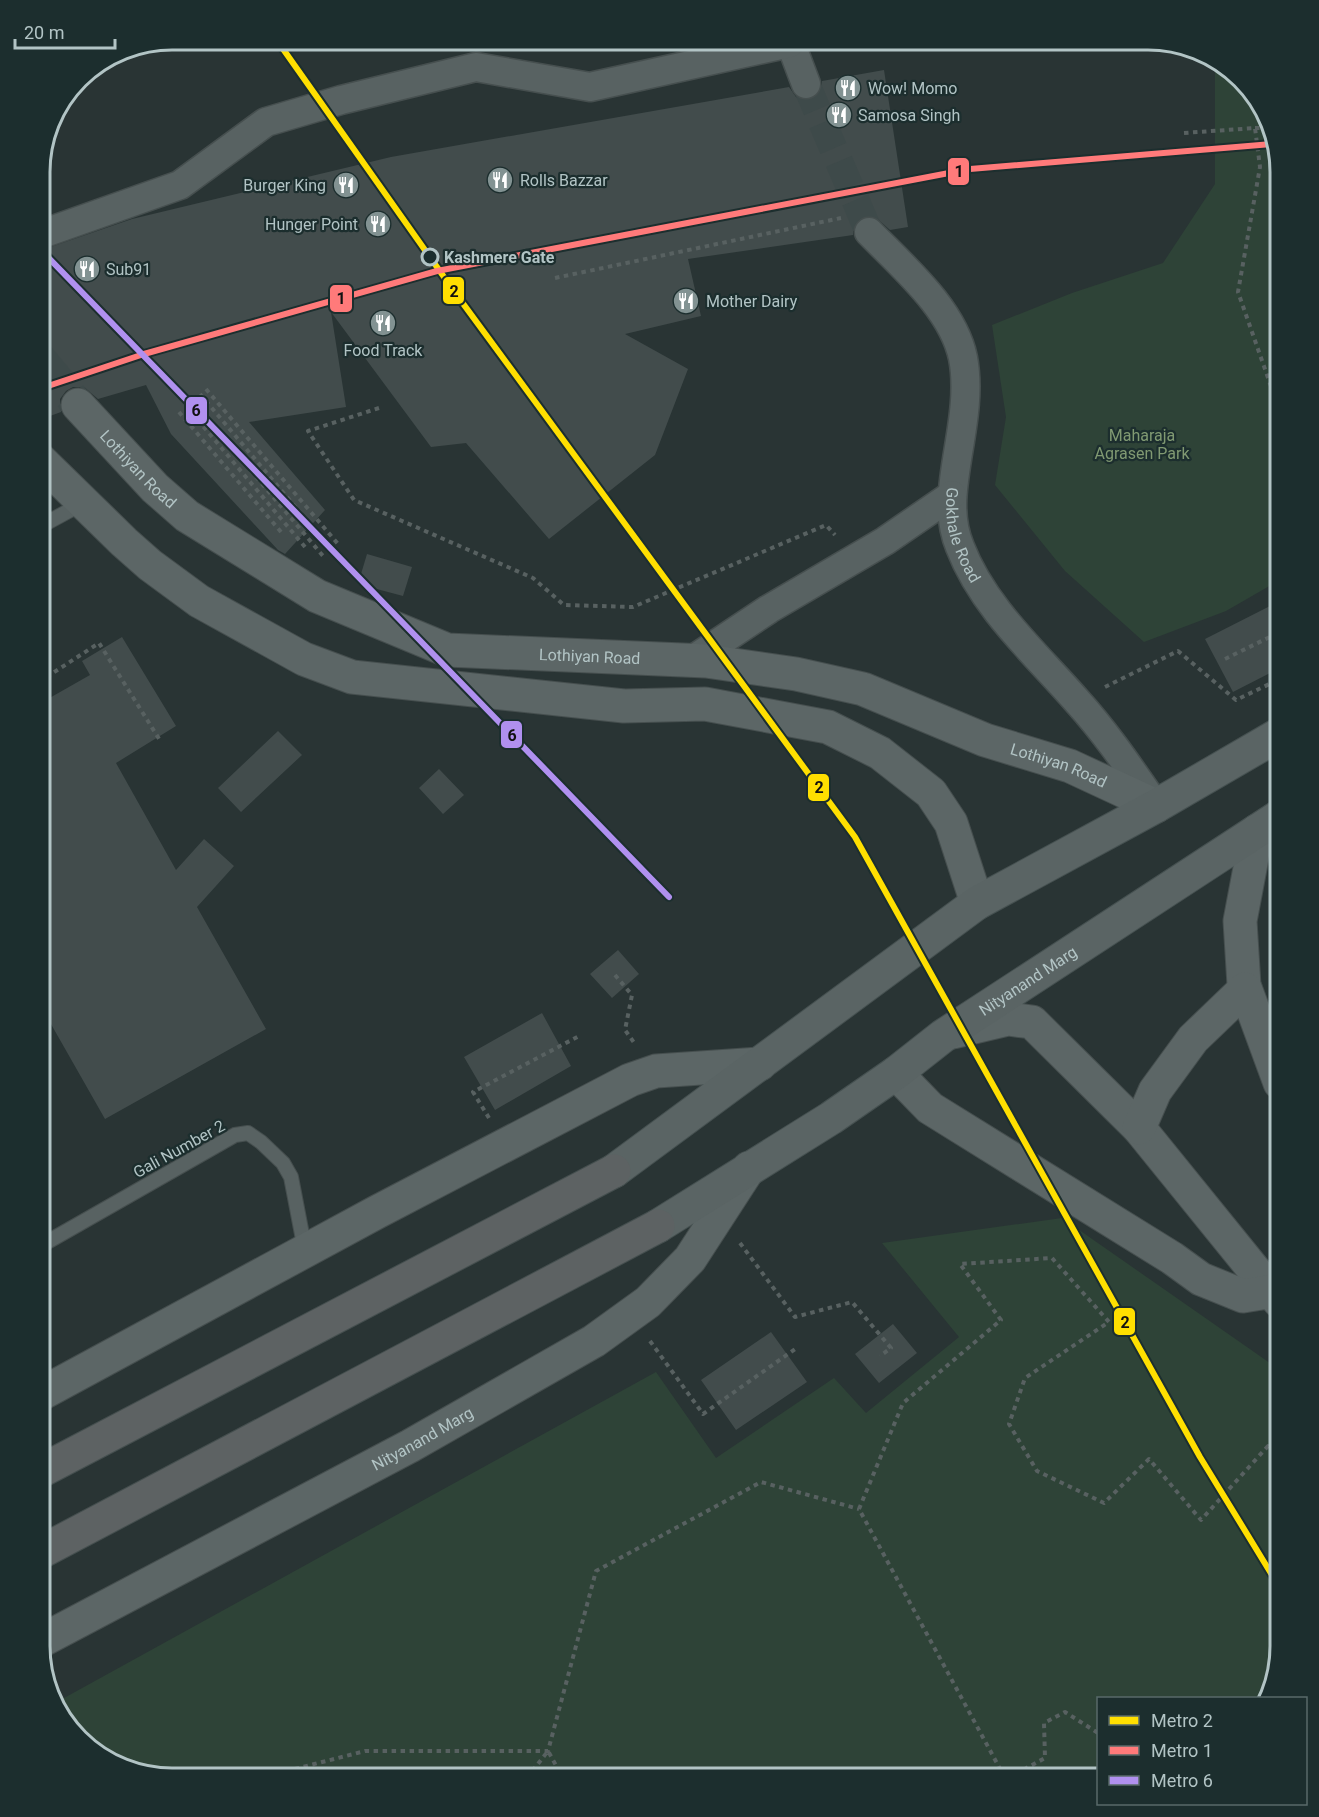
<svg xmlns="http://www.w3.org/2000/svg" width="1319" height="1817" font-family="Roboto,sans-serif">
<rect width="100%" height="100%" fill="#293434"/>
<path fill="#2e4337" d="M 1215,58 L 1262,105 L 1280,172 L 1280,580 L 1226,611 L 1144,642 L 1065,571 L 995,485 L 1006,417 L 992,325 L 1072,293 L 1163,263 L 1215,184 Z
M 1062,1218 L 1280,1370 L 1280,1646 L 1266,1698 L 1098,1698 L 1098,1778 L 163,1778 L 105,1760 L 57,1712 L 55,1703 L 656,1372 L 716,1458 L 834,1378 L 866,1413 L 959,1337 L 882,1243 Z"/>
<path fill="#424c4c" d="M 884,70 L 908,227 L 890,230 L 874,216 L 865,216 L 857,221 L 853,227 L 853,235 L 688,259 L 701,316 L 625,334 L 688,369 L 655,455 L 549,539 L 466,443 L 431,447 L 331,312 L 346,407 L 249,422 L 325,510 L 285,554 L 278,550 L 171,434 L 146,385 L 98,399 L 84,387 L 73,387 L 66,391 L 60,399 L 61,412 L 39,420 L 39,251 L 132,219 L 391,157 L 789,87 L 796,97 L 804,100 L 811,100 L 819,94 L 822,87 L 822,81 Z
M 367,554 L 412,567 L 403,596 L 358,584 Z
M 1280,601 L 1280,668 L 1233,692 L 1205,639 Z
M 122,637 L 176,726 L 116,763 L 176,870 L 204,839 L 234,866 L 197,907 L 266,1029 L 105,1119 L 39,1003 L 39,704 L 90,675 L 82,661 Z
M 278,731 L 302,755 L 241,812 L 218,788 Z
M 439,769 L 464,795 L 443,814 L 419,788 Z
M 618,950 L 639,974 L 612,998 L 590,974 Z
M 542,1013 L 571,1066 L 495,1110 L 464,1057 Z
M 893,1324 L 917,1353 L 879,1383 L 855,1354 Z
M 771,1332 L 807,1382 L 736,1430 L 701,1380 Z"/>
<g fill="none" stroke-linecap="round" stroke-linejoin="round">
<path stroke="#3e4a4a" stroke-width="28" stroke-dasharray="28 14" stroke-linecap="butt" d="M 806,84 L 869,232"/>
<path stroke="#3e4a4a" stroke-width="33" stroke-dasharray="33 16" stroke-linecap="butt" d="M 39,358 L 78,405"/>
<g stroke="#464f4f" stroke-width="16">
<path id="lane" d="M 39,527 L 85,502
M 39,1245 L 49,1241 L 235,1135 L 248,1133 L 261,1142 L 283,1163 L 291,1177 L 305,1250"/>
</g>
<g stroke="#464f4f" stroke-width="31">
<g id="street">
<path d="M 789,39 L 806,84"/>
<path id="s1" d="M 869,232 C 903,267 953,309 963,358 C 969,389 963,423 958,453 C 953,485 947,516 960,547 C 983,607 1035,653 1077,701 C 1107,734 1131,770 1156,806"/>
<path d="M 39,235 L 180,185 L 266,122 L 341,100 L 476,67 L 590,87 L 790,43"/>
<path d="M 691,661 L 769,609 L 885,541 L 952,495"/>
</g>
</g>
<g stroke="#464f4f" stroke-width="35">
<g id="secondary">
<path id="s2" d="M 78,405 L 155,488 L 187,516 L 317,596 L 447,650 L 706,661 L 796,674 L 863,689 L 985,740 L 1070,766 L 1156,806"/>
<path d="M 39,459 L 124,542 L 150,565 L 199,601 L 304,659 L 352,677 L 624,706 L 705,704 L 828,727 L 880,753 L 931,793 L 951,823 L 977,903"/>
<path d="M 1257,831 L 1240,921 L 1244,985 L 1280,1083"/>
<path d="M 953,1032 L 1008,1019 L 1032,1022 L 1139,1128 L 1280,1302"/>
<path d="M 896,1073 L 930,1108 L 1172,1258 L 1201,1279 L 1243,1296 L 1273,1291 L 1280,1287"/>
<path d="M 1139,1128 L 1155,1091 L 1193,1039 L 1245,989"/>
<path d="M 39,1395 L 377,1212 L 630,1080 L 656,1071 L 760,1064"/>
<path id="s3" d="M 39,1642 L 410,1446 L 594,1341 L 648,1302 L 690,1259 L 749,1168"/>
</g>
</g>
<g stroke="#465151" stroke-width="35">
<g id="primary">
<path d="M 614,1171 L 977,903 L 1156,806 L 1280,734"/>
<path id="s4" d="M 658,1226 L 831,1118 L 896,1073 L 943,1036 L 1280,816"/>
</g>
</g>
<g stroke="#454f4f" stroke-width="35">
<path id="highway" d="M 39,1472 L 614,1171
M 39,1553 L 658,1226"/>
</g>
<path stroke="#586161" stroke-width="4" stroke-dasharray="4.5 4.5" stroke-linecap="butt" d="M 1255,128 L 1268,128
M 1184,133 L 1255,128 L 1260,167 L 1238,292 L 1280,412
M 555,278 L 841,218
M 206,389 L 338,544
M 200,394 L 331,549
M 192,401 L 323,556
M 186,406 L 305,547
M 379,408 L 308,431 L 354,500 L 533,578 L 564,605 L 633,607 L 826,525 L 835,535
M 179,412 L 281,532
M 1225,659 L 1280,632
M 39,682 L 99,643 L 161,742
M 1105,687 L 1178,651 L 1236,700 L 1280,679
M 615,975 L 632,995 L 625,1030 L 635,1044
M 489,1118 L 473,1092 L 581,1035
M 740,1243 L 795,1317 L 852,1302 L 891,1348 L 880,1356
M 650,1341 L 703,1414 L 798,1347
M 260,1778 L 365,1751 L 548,1751 L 596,1571 L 761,1482 L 859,1509
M 527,1778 L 548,1751 L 563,1778
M 1005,1778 L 859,1509 L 903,1403 L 1001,1320 L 960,1264 L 1052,1258 L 1109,1322 L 1025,1378 L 1009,1424 L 1037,1471 L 1104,1503 L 1149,1459 L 1201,1520 L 1268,1446 L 1280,1461
M 1008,1778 L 1045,1758 L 1044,1723 L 1065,1712 L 1098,1733"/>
<use href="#lane" stroke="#586262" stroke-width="14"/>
<use href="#street" stroke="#586262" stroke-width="28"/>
<use href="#secondary" stroke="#5c6666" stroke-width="33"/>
<use href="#primary" stroke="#5a6464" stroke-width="33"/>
<use href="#highway" stroke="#5d6263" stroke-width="33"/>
<g stroke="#1c2e2e" stroke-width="10">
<path id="metro-1" d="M 276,39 L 456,294 L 855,837 L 1200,1457 L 1280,1588"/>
</g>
<g stroke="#1c2e2e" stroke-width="10">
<path id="metro-2" d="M 39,389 L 144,354 L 437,271 L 970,169 L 1273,144"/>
</g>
<g stroke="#1c2e2e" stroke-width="10">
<path id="metro-3" d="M 39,248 L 669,897"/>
</g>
<use href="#metro-1" stroke="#ffdf00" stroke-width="6"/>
<use href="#metro-2" stroke="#ff7a7a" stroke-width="6"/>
<use href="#metro-3" stroke="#b090ef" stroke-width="6"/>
</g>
<defs>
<g id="restaurant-disc" transform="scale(1.35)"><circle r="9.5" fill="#829292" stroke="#1c2e2e"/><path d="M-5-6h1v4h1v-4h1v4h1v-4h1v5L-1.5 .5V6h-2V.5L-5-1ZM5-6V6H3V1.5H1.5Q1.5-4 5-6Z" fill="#fff"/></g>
</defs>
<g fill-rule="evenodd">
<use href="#restaurant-disc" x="848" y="88"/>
<use href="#restaurant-disc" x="839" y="115"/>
<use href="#restaurant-disc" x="500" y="180"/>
<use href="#restaurant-disc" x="346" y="185"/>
<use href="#restaurant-disc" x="378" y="224"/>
<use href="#restaurant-disc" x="87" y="269"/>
<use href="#restaurant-disc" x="686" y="301"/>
<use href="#restaurant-disc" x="383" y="323"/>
</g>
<circle fill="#1c2e2e" stroke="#b2c4c5" stroke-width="3" cx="430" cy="257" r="8"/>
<g text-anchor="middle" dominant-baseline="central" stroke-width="4.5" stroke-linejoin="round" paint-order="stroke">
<g font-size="16" fill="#b2c4c5" stroke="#1c2e2e" text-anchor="start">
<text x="868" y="88">Wow! Momo</text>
<text x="858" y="115">Samosa Singh</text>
<text x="520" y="180">Rolls Bazzar</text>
<text x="326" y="185" text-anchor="end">Burger King</text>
<text x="358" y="224" text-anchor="end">Hunger Point</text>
<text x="106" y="269">Sub91</text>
<text x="706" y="301">Mother Dairy</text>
<text x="383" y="350" text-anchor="middle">Food Track</text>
</g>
<g font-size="16" font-weight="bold" fill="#b2c4c5" stroke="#1c2e2e" text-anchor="start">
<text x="444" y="257">Kashmere Gate</text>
</g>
<g font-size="16" fill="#809972" stroke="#1c2e2e">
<text x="1142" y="435">Maharaja<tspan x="1142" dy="18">Agrasen Park</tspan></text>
</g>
<g font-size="16" fill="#b2c4c5" stroke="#1c2e2e">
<text stroke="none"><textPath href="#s2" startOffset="88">Lothiyan Road</textPath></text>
<text stroke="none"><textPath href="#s1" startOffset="339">Gokhale Road</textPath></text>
<text stroke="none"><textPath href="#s2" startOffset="592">Lothiyan Road</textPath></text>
<text stroke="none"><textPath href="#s2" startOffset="1078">Lothiyan Road</textPath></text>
<text stroke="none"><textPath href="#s4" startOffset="444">Nityanand Marg</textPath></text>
<text transform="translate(179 1149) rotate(-29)">Gali Number 2</text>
<text stroke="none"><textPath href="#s3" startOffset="434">Nityanand Marg</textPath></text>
</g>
</g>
<path d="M0 0H1319V1817H0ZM172 50H1148A122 122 0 0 1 1270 172V1646A122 122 0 0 1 1148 1768H172A122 122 0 0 1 50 1646V172A122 122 0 0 1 172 50Z" fill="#1c2e2e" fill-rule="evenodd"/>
<path fill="none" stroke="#b2c4c5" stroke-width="3" d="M172 50H1148A122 122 0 0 1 1270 172V1646A122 122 0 0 1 1148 1768H172A122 122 0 0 1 50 1646V172A122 122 0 0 1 172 50Z"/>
<g stroke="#1c2e2e" stroke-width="2">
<rect x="947" y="157" width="23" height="29" rx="6" fill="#ff7a7a"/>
<rect x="442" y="276" width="23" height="29" rx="6" fill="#ffdf00"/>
<rect x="329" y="284" width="24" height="29" rx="6" fill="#ff7a7a"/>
<rect x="185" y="396" width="23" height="29" rx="6" fill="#b090ef"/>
<rect x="500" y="720" width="23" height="29" rx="6" fill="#b090ef"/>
<rect x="807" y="773" width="23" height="29" rx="6" fill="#ffdf00"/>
<rect x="1113" y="1307" width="23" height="29" rx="6" fill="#ffdf00"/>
</g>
<g font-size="16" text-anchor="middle" font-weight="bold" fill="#111">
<text x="959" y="177">1</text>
<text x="454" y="297">2</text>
<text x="341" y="304">1</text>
<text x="196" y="416">6</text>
<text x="512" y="741">6</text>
<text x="819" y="793">2</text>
<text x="1125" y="1328">2</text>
</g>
<rect x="1097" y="1697" width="210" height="108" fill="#1c2e2e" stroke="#586a6a" stroke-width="1.5"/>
<rect x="1109" y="1716" width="30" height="9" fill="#ffdf00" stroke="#586a6a" stroke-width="1.5"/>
<text x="1151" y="1727" font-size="18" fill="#b2c4c5">Metro 2</text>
<rect x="1109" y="1746" width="30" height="9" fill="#ff7a7a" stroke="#586a6a" stroke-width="1.5"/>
<text x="1151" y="1757" font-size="18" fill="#b2c4c5">Metro 1</text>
<rect x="1109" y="1776" width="30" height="9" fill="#b090ef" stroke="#586a6a" stroke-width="1.5"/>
<text x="1151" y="1787" font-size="18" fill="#b2c4c5">Metro 6</text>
<path d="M15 39v9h100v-9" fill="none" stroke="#b2c4c5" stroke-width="3"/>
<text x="24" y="39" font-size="18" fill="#b2c4c5" stroke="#1c2e2e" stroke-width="4.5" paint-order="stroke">20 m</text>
</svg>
